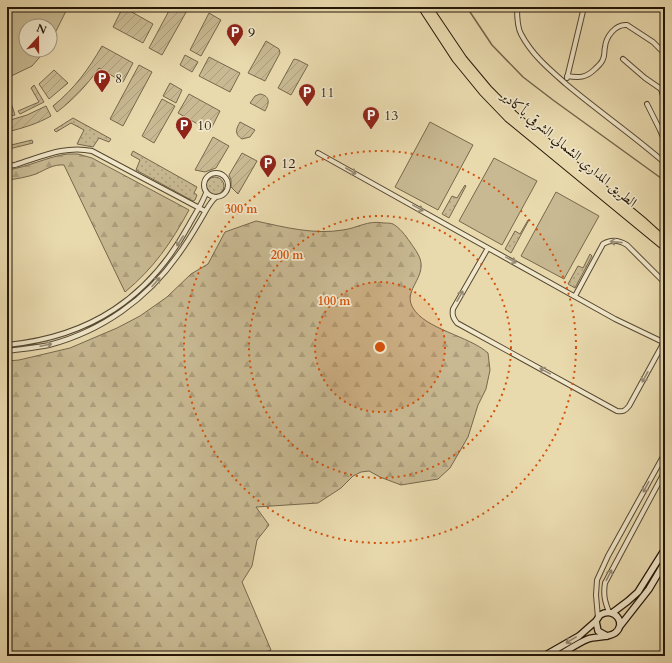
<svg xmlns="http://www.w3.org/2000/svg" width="672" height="663" font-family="Cardo,Amiri,serif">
<defs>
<pattern id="grass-dots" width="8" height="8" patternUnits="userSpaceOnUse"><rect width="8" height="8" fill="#c8b992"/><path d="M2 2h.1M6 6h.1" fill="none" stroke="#ac9e7c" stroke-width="1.8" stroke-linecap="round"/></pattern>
<pattern id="forest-firs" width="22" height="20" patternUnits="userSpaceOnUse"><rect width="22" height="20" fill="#c8b992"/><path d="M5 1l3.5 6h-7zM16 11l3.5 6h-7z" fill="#ac9e7c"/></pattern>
<pattern id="garden-furrows" width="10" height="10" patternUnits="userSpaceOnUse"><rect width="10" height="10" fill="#c8b992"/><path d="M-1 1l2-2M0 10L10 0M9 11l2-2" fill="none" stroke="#ac9e7c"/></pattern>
</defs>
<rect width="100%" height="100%" fill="#e9daae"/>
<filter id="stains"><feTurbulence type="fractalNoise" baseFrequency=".005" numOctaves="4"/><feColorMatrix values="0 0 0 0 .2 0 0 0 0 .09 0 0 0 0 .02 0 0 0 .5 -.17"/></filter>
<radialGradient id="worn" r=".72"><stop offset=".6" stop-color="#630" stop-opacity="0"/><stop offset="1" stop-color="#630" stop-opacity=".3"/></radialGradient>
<path fill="url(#grass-dots)" stroke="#76684d" d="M 73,118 L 111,139 L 109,142 L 99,138 L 93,147 L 77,144 L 84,130 L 71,123 L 56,132 L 54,130 Z
M 32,140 L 33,143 L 9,149 L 11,161 L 7,161 L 7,146 Z
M 133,151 L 197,187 L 194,193 L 197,195 L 195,200 L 193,201 L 136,170 L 140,160 L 131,155 Z
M206 186a9 9 0 1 1 18 0a9 9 0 1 1-18 0Z
M 465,185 L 466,186 L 449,218 L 442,214 L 452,196 L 457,198 Z
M 528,220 L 529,220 L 511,253 L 505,249 L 515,231 L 520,234 Z
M 590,254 L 592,256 L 575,288 L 568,284 L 578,266 L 583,268 Z"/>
<path fill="url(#forest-firs)" stroke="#76684d" d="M 67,154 L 78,154 L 92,158 L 189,210 C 171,243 154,268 125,292 L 64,165 C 53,164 45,170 36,174 C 27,177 17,179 7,180 L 7,170 C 28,167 47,157 67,154 Z
M 256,221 C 284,227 314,235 343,230 C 358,228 367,220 384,223 C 387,223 391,223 393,224 C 399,227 406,236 410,242 C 414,248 420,255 421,263 C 423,280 403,292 413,308 C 425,329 469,336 488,353 L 490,370 L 486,389 L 478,405 L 468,437 L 450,468 L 438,479 L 401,485 L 380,477 L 369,471 L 361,472 L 353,476 L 341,488 L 318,503 L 256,507 L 269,525 L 257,540 L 252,566 L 242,582 L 271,650 L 256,656 L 7,656 L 7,361 L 19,360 L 70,348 L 117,328 L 140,316 L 167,297 L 191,274 L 208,264 L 225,232 Z"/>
<path fill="url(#garden-furrows)" stroke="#76684d" d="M 123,7 L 132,7 L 130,11 L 153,24 L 143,43 L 113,27 Z
M 171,7 L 189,7 L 162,55 L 149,48 Z
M 209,13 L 221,20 L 201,56 L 190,50 Z
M 266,41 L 279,49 L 280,53 L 265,81 L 248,73 Z
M 102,46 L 133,63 L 123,82 L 99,68 C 87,85 74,99 57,112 L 53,106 C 75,88 88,70 102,46 Z
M 185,55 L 198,62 L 192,72 L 180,65 Z
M 209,57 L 240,73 L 230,92 L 199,76 Z
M 294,59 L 298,60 L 308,65 L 291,95 L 278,88 Z
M 139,65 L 152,72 L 123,126 L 110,119 Z
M 54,70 L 68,83 L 49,99 L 39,84 Z
M 170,83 L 182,90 L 176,103 L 163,96 Z
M 34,85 L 44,102 L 20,114 L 18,111 L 39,102 L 31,88 Z
M 189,94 L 220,111 L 210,131 L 178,113 Z
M 260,94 C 271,96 269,104 265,111 L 250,103 L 255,96 Z
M 9,97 L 15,115 L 7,117 L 7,98 Z
M 162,99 L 175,106 L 154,143 L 142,136 Z
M 46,106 L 51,116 C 37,124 23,128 7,132 L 7,121 L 27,115 Z
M 240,122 L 255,130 L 250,137 L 242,139 C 234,134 236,129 240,122 Z
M 213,137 L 229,146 L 216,168 L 205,172 L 195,170 Z
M 242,153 L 257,161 L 238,194 L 231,187 L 231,180 L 229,175 Z"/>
<path fill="#c8b992" stroke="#76684d" d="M 7,7 L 68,7 L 50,43 L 50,26 L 26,26 L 26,50 L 46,50 L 32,66 L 7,78 Z
M 430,122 L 473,145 L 438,210 L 395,187 Z
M 494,158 L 537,181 L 502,245 L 459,221 Z
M 556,192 L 599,216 L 564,279 L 521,256 Z"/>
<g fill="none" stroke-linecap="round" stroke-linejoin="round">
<path stroke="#72644a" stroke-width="1.5" d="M 468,7 L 470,12 L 492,45 L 523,77 L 553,100 L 665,181"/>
<g stroke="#554832" stroke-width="6">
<path id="street" d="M 517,7 C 517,15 517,27 521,34 C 532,55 549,69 566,84 C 598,111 633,135 665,163
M 623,59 L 645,78 L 661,89 L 665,85
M 567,76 C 579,78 586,78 595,69 C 598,66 602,63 603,59 C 605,55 604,51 605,47 C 606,37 615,24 627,25 L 653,42 L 665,54
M 567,78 L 584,7
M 661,89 L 665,102
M 647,104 L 660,130
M 665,127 L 660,130 L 665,142
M 318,153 L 615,319 L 665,343
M 7,166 L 15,165 C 41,157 65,145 92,151 L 205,211
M204 185a12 12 0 1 1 24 0a12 12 0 1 1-24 0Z
M 488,248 L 453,309 C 452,315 453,318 457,323 L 617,411 C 623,412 625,411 629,406 L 664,342
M 575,296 L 603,244 C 611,239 619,240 627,245 L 665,283
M 7,345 C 90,337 149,298 189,225 C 195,214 202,204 206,193
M 7,351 C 21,349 35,348 49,345 C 102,331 147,299 178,255 C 187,243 194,231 201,219 C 206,211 209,203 216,197
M 609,612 C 605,602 603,595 605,583 L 665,471
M 598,618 L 596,595 L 597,580 L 608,556 L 665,453"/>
</g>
<g stroke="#241708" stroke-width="8">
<path id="secondary" d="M 612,613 L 628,601 L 638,592 L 665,549
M 620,626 L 649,589 L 665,562
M 544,656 L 579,636 L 596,621
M 558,656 C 568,650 578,643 588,639 C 596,636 608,638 615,633 C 627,624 615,606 600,615 L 596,621 L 598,631 L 607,636"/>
</g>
<g stroke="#241708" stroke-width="9">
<path id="highway" d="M 422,7 L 456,59 L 483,92 L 508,118 L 665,247
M 428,7 L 463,59 L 488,89 L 514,115 L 644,222 L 665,241"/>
</g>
<use href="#street" stroke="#f1e7ca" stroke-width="4"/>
<use href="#secondary" stroke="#f1e7ca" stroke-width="5.5"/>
<use href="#highway" stroke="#e9daae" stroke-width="7"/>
</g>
<defs><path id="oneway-shaft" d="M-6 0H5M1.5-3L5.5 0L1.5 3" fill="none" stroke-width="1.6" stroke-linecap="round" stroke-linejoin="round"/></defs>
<g stroke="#958973">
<use href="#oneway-shaft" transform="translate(351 171) rotate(30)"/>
<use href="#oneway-shaft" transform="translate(418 208) rotate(29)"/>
<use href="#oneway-shaft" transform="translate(180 241) rotate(123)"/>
<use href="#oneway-shaft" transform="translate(616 242) rotate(-174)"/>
<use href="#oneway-shaft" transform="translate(511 260) rotate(29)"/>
<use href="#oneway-shaft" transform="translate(156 282) rotate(-48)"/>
<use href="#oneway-shaft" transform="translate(460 296) rotate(-60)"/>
<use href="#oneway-shaft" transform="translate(46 345) rotate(-12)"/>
<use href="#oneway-shaft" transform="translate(545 371) rotate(-151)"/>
<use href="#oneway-shaft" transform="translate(645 377) rotate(119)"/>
<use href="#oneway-shaft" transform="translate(646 487) rotate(118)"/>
<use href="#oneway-shaft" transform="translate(609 575) rotate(-63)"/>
<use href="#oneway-shaft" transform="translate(571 640) rotate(149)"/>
</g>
<circle cx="380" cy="347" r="65" fill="#d4520c" fill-opacity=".12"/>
<g fill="none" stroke="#d4520c" stroke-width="2" stroke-dasharray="2 4">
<circle cx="380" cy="347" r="65"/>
<circle cx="380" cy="347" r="131"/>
<circle cx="380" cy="347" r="196"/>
</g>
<defs>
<g id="parking-pin" transform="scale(0.9)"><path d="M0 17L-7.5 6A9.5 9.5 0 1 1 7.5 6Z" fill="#8f2418" stroke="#f1e7ca"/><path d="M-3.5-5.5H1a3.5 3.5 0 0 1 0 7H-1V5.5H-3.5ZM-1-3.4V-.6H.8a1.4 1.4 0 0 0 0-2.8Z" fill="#fff"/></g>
</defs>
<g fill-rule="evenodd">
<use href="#parking-pin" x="235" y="32"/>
<use href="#parking-pin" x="102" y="78"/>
<use href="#parking-pin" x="307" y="92"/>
<use href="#parking-pin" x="371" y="115"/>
<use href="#parking-pin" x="184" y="125"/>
<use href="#parking-pin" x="268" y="163"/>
</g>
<g text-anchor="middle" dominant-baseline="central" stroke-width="3.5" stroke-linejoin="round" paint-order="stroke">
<g font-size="14" fill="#241708" stroke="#f1e7ca" text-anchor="start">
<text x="248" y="32">9</text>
<text x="115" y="78">8</text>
<text x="320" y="92">11</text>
<text x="384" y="115">13</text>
<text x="197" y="125">10</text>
<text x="281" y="163">12</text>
</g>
<g font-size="14" fill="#241708" stroke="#f1e7ca">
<text transform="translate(569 149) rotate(40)">الطريق المداري الشمالي الشرقي بأكادير</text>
</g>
</g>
<circle cx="380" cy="347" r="6" fill="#d4520c" stroke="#f1e7ca" stroke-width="2"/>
<g font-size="12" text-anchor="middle" font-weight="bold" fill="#d4520c" stroke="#f1e7ca" stroke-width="3.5" stroke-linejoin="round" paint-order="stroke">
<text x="241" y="213">300 m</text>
<text x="287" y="259">200 m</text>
<text x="334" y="305">100 m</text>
</g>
<rect width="672" height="663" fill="none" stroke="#e9daae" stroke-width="24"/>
<rect x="8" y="8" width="656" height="647" fill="none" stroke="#241708" stroke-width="2"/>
<rect x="12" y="12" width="648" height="639" fill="none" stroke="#241708"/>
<g transform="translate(38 38) rotate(21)"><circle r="19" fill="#f1e7ca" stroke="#9f947c"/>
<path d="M0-3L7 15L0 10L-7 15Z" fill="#8f2418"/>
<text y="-6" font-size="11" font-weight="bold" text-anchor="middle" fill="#241708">N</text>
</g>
<rect width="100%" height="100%" filter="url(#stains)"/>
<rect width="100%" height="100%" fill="url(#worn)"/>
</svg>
